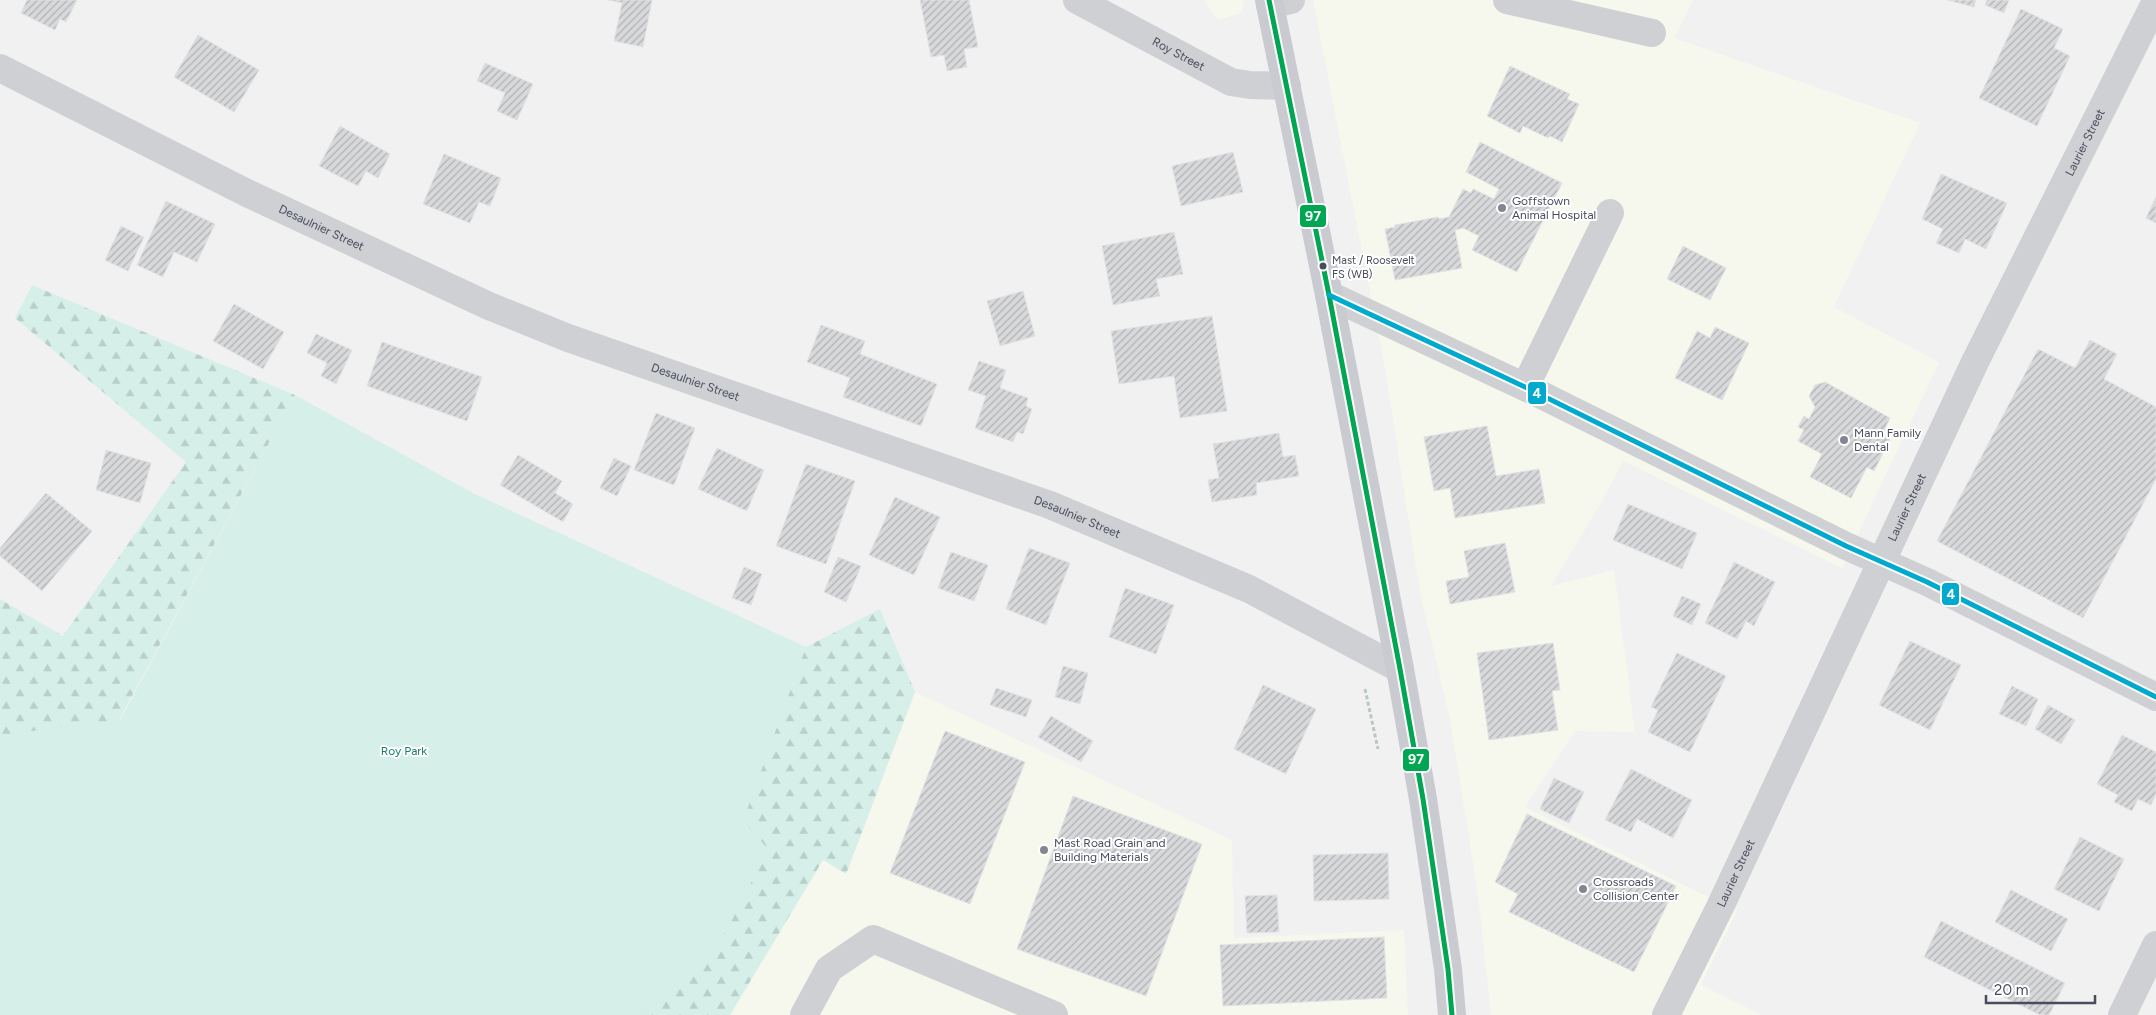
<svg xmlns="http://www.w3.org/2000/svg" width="2156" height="1015" font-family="Figtree,sans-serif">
<defs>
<pattern id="forest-firs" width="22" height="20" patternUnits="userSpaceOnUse" patternTransform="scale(1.25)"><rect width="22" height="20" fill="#d6f0e9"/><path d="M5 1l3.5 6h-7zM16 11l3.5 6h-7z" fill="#b9cfca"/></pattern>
<pattern id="building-hatch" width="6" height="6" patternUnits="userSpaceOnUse" patternTransform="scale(1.25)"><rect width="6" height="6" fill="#d8d9db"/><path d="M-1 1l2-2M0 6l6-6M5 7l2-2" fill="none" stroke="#b1b2b5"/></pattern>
</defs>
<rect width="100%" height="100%" fill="#f1f1f1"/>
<path fill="#f6f7ed" d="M 1204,0 L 1242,0 L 1243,12 L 1218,20 Z
M 1313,0 L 1693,0 L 1674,38 L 1920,123 L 1834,307 L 1939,362 L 1842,568 L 1623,461 L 1602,501 L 1551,586 L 1614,570 L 1635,732 L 1575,731 L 1525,807 L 1737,911 L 1701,985 L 1762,1015 L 1491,1015 L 1478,894 L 1450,719 L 1420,592 L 1385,369 Z
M 915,692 L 1232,840 L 1234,938 L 1404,930 L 1408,1015 L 730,1015 L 823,859 L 847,873 Z"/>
<path fill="#d6f0e9" d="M 295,395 L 473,493 L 806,647 L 744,821 L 781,862 L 699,1015 L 0,1015 L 0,612 L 120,720 Z"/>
<path fill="url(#forest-firs)" d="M 32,285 L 295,395 L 119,720 L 16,733 L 0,746 L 0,599 L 63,636 L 186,462 L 15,318 Z
M 880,609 L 915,692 L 846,874 L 823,860 L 730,1015 L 632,1015 L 685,982 L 727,930 L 768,849 L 743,821 L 806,647 Z"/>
<path fill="url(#building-hatch)" stroke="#e2e2e4" d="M 27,0 L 77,0 L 66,22 L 60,19 L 55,30 L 21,13 Z
M 608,0 L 652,0 L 643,47 L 614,41 L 622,3 Z
M 920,0 L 969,0 L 978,47 L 964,49 L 967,67 L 947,71 L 944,55 L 931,57 Z
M 1947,0 L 1976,0 L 1974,7 Z
M 1987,0 L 2009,0 L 2004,13 L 1985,5 Z
M 2021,9 L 2063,29 L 2054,48 L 2070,56 L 2037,126 L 1979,98 Z
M 198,35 L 259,70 L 234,112 L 174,77 Z
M 485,63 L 533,84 L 517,120 L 497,111 L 505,93 L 477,81 Z
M 1510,66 L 1570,94 L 1567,99 L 1579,104 L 1562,142 L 1550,136 L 1548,138 L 1523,126 L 1520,133 L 1487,116 Z
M 340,126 L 390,154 L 378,178 L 366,171 L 358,186 L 319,166 Z
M 1480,142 L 1562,183 L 1517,272 L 1472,250 L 1479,236 L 1463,228 L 1455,230 L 1462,268 L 1395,280 L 1385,229 L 1395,227 L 1395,225 L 1438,217 L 1439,219 L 1449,217 L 1463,189 L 1471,193 L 1473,189 L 1494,199 L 1499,189 L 1466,172 Z
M 1233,152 L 1243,192 L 1181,206 L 1172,166 Z
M 444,154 L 501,178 L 490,206 L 479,202 L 470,223 L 423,204 Z
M 1941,174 L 2007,203 L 1986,249 L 1965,239 L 1959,253 L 1936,243 L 1943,229 L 1922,219 Z
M 2156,197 L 2156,223 L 2146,218 Z
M 166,201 L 215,224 L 197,262 L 174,252 L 163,277 L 137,265 Z
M 121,226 L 144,237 L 128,271 L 105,260 Z
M 1174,232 L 1183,274 L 1156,279 L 1160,296 L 1113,305 L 1102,246 Z
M 1683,246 L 1726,268 L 1710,300 L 1667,279 Z
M 1023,291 L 1035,336 L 1000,346 L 987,301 Z
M 234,304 L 284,332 L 263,369 L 213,341 Z
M 1212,316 L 1227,411 L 1180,418 L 1174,376 L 1119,384 L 1111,331 Z
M 821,325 L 865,341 L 860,354 L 937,384 L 921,426 L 843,397 L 850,378 L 807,362 Z
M 1715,327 L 1749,343 L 1722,400 L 1675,378 L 1697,331 L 1710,338 Z
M 316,334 L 352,350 L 336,384 L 321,376 L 327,363 L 307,353 Z
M 2090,340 L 2117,354 L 2104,379 L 2156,407 L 2156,479 L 2083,618 L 1937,541 L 2038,349 L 2075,368 Z
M 382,342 L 482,377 L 467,421 L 367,386 Z
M 979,361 L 1006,370 L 1000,388 L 1028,398 L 1026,406 L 1032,409 L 1023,434 L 1017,432 L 1013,442 L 975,428 L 986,396 L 968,390 Z
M 1825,382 L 1890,418 L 1882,435 L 1890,439 L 1874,471 L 1867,467 L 1851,498 L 1810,477 L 1822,454 L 1798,441 L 1804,430 L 1798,427 L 1804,416 L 1809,419 L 1815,407 L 1809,396 L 1815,385 Z
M 656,413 L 695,428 L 674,485 L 634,470 Z
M 1487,426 L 1496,476 L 1539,469 L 1545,503 L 1455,518 L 1450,488 L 1434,491 L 1424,437 Z
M 1279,433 L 1283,457 L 1295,455 L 1299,476 L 1256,483 L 1257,495 L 1212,502 L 1208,480 L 1219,478 L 1213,444 Z
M 717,448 L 764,470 L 747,511 L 698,489 Z
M 106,450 L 151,463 L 140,503 L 96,490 Z
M 518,455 L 562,481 L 555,493 L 573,504 L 563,522 L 500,485 Z
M 614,458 L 631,466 L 617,496 L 600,488 Z
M 806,464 L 855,481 L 826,564 L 776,546 Z
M 46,493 L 92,531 L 42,591 L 0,556 L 0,548 Z
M 895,497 L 940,517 L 914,575 L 869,555 Z
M 1628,504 L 1697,533 L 1682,569 L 1613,540 Z
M 1505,543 L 1515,592 L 1450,604 L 1446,581 L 1469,577 L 1464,551 Z
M 1029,548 L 1070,563 L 1046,625 L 1006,609 Z
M 951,552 L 988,565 L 974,601 L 938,588 Z
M 838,557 L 861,566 L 846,602 L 824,592 Z
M 1734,562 L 1775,582 L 1754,626 L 1746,621 L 1737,639 L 1705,623 Z
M 744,567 L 762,574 L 751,605 L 732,598 Z
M 1125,588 L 1174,605 L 1156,654 L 1109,637 Z
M 1682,596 L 1701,604 L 1692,625 L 1673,616 Z
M 1910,641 L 1961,665 L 1930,730 L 1879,705 Z
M 1553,643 L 1560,690 L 1552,691 L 1558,730 L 1489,740 L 1477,653 Z
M 1677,653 L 1726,676 L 1690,752 L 1648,732 L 1658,710 L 1651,707 Z
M 1063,666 L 1088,673 L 1080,704 L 1055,697 Z
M 1263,685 L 1316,709 L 1286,774 L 1234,749 Z
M 2012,686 L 2038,699 L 2026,726 L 1999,714 Z
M 996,688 L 1032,700 L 1026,717 L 990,705 Z
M 2048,705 L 2075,720 L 2061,744 L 2035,729 Z
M 1051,716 L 1093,741 L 1081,762 L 1038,737 Z
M 945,731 L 1025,762 L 970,904 L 890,873 Z
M 2122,735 L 2156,752 L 2156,794 L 2151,805 L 2138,799 L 2132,811 L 2114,802 L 2118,795 L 2097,784 Z
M 1631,769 L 1692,800 L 1673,838 L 1637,819 L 1631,832 L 1605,820 Z
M 1554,778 L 1584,792 L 1569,823 L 1540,809 Z
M 1073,796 L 1202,844 L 1146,996 L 1017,949 Z
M 1527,814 L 1676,886 L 1634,972 L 1509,912 L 1518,894 L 1495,882 Z
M 2080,837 L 2124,859 L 2099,911 L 2054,889 Z
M 1388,853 L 1389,899 L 1314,901 L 1313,855 Z
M 2011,890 L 2068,919 L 2051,951 L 1995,922 Z
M 1277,895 L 1279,932 L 1247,933 L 1245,896 Z
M 1941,921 L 2065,983 L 2049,1015 L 2040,1015 L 1924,957 Z
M 1384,937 L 1387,998 L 1223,1006 L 1220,945 Z"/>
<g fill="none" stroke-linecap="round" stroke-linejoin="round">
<path stroke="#bbc6c6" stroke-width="3" stroke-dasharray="4 2.5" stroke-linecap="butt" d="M 1365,689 L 1378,749"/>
<g stroke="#cfd0d3" stroke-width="28">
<path id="s1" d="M 1077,0 L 1231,82 L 1250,85 L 1287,86"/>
<path d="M 1507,0 L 1652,33"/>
<path d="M 1270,5 L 1291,0"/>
<path id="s2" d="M 0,68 L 247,193 L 489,306 L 568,338 L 1050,505 L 1249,589 L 1400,669"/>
<path d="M 1329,295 L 1525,387 L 1846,546 L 1927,582 L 2156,697"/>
<path d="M 1525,387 L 1610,213"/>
<path d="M 804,1015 L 829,969 L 873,939 L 1054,1015"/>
<path id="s3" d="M 1666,1015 L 1720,907 L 1975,362 L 2156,1"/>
<path d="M 2122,1015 L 2156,945"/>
</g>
<path stroke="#c9cbd1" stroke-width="28" d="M 1269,0 L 1329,295 L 1400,669 L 1423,799 L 1448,969 L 1452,1015"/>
<g stroke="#fff" stroke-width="9">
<path id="bus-1" d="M 1269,0 L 1329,295 L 1400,669 L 1423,799 L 1448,969 L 1452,1015"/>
</g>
<g stroke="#fff" stroke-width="9">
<path id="bus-2" d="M 1329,295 L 1525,387 L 1846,546 L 1927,582 L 2156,697"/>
</g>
<use href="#bus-1" stroke="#00a651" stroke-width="5"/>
<use href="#bus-2" stroke="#00a9ce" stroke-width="5"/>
</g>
<g fill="#838691" stroke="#fff" stroke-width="2">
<circle cx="1502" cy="208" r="5"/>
<circle cx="1844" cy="440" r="5"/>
<circle cx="1044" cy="850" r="5"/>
<circle cx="1583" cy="889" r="5"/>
</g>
<circle fill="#484c5d" stroke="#fff" stroke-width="2" cx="1323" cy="266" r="4.5"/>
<g text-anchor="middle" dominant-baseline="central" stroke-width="4" stroke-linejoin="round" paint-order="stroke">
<g font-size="11" fill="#484c5d" stroke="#fff" text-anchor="start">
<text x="1332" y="260">Mast / Roosevelt<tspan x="1332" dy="14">FS (WB)</tspan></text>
</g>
<g font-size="12" fill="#484c5d" stroke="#fff">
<text stroke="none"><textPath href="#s1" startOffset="115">Roy Street</textPath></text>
<text stroke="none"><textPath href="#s3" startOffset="968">Laurier Street</textPath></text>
<text stroke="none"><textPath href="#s2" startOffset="359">Desaulnier Street</textPath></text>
<text stroke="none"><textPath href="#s2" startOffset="764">Desaulnier Street</textPath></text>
<text stroke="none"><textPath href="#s3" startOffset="562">Laurier Street</textPath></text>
<text stroke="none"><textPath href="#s2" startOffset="1169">Desaulnier Street</textPath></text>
<text stroke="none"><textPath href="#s3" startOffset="158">Laurier Street</textPath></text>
</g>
<g font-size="12" fill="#484c5d" stroke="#fff" text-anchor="start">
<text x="1512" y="201">Goffstown<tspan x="1512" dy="14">Animal Hospital</tspan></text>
<text x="1854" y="433">Mann Family<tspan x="1854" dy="14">Dental</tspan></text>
<text x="1054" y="843">Mast Road Grain and<tspan x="1054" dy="14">Building Materials</tspan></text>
<text x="1593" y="882">Crossroads<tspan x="1593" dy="14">Collision Center</tspan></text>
</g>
<g font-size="12" fill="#197e6e" stroke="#fff">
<text x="404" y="751">Roy Park</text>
</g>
</g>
<g stroke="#fff" stroke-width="2">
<rect x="1299" y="204" width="28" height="24" rx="5" fill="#00a651"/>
<rect x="1527" y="381" width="20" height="24" rx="5" fill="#00a9ce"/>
<rect x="1941" y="582" width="19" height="24" rx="5" fill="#00a9ce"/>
<rect x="1402" y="748" width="28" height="24" rx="5" fill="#00a651"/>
</g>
<g font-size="14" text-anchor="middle" font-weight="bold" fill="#fff">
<text x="1313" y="221">97</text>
<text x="1537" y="398">4</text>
<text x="1951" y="599">4</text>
<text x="1416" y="764">97</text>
</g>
<path d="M1986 995v8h109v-8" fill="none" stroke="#484c5d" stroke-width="2.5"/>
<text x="1994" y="995" font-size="15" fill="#484c5d" stroke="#ffffff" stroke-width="4" paint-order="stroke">20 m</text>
</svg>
